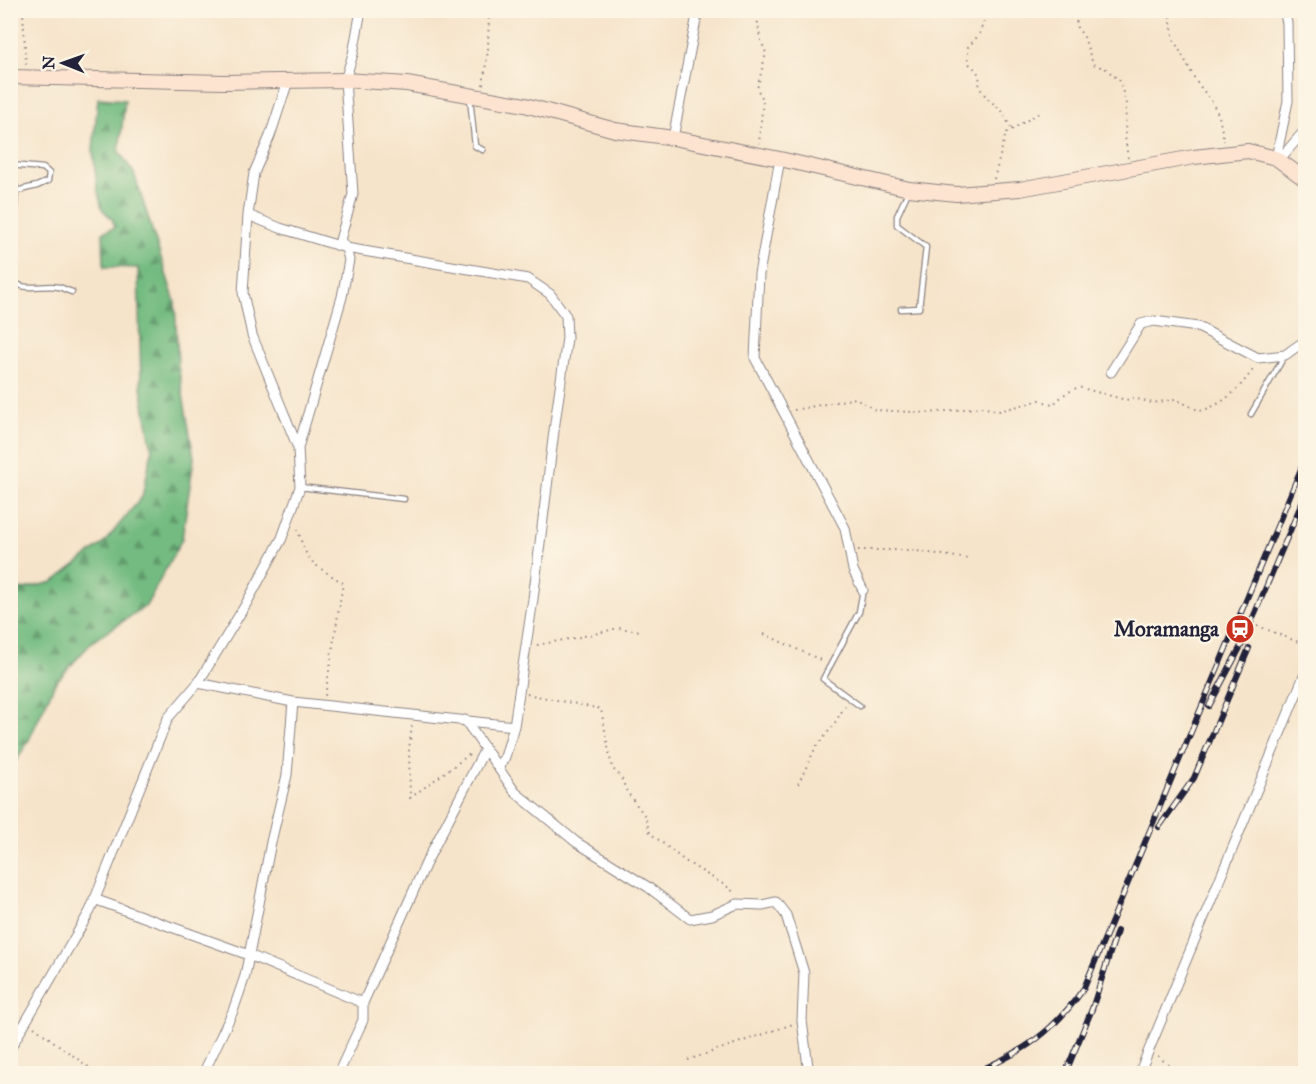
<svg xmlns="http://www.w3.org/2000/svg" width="1316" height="1084" font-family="'IM FELL Great Primer',serif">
<defs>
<pattern id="forest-firs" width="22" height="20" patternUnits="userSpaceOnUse" patternTransform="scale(1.5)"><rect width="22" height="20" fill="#73bb80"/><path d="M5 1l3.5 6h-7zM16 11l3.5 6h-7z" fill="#5e986a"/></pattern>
</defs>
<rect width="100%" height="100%" fill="#fcf5e5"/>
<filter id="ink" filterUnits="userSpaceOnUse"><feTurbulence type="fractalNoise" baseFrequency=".0167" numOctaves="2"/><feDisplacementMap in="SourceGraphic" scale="12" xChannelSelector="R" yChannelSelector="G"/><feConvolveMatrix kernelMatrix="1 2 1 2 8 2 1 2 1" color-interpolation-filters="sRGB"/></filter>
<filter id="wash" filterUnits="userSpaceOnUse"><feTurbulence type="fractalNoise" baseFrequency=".008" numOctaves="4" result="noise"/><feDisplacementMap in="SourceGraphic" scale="24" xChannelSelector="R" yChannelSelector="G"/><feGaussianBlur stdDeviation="1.35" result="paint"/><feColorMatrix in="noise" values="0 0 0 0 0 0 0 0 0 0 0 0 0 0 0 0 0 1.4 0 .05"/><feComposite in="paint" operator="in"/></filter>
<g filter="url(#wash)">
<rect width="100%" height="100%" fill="#f6e4ca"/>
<path fill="url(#forest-firs)" stroke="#4a6e5e" stroke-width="1.5" d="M 98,98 L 125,100 L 119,152 L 134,173 L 175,302 L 178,366 L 194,458 L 182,539 L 146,606 L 93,641 L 55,683 L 28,742 L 11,769 L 11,592 L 53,582 L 104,543 L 142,497 L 152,451 L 141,387 L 138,268 L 104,267 L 103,232 L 115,227 L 112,219 L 102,209 L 97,187 L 93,150 Z"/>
</g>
<g filter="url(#ink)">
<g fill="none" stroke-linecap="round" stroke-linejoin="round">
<g stroke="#8c8382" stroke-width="7">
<path id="service" d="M 470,98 L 475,146 L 483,150
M 10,165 L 43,168 L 49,173 L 48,181 L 37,186 L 16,191 L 13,228 L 10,230
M 11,166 L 16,191
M 10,276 C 20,295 42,283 59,287 C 63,288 68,291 72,292
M 901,309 L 919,308 L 926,247 L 897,225 L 897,216 L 908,192
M 1251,414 L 1285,355
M 300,487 L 404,499
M 860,706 L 823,679 L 859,612 L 863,590"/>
</g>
<g stroke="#8c8382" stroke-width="11">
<path id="minor" d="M 673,138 L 698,10
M 1276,158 L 1288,101 L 1287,23 L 1284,10
M 780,159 L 759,274 L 755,358 L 845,528 L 853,570 L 863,590
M 1279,160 L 1306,129
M 248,215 L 280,228 L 346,248 L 528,279 L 550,294 L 566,316 L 567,338 L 555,423 L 533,599 L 514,726 L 293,702
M 1111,372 L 1141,324 L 1154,321 L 1198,327 L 1258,358 L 1285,355 L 1306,340
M 298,448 L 342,297 L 349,260 L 346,248 L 340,240 L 353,194 L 345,80 L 353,54 L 361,10
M 198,683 L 293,702 L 287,775 L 271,842 L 245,976 L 233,1011 L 203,1074
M 465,720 L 515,792 L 576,842 L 648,887 L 690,919 L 712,915 L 737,904 L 762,905 L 776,902 L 786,915 L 804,973 L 802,1021 L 809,1074
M 498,768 L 505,757 L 514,726
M 94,899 L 249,955 L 363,1003
M 10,1049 L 90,911 L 168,718 L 198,683 L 246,604 L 282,538 L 300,487 L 298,448 L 252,335 L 243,293 L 248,215 L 254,173 L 270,136 L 288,81
M 338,1074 L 363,1020 L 363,1003 L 427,861 L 485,749
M 1139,1074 L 1306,671"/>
</g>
<g stroke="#8c8382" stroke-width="16">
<path id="secondary" d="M 10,77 L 224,82 L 345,80 L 407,84 L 525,105 L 615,130 L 673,138 L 780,159 L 909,189 L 956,194 L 1020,189 L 1194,157 L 1248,151 L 1276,158 L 1306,180"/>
</g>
<path stroke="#8c8382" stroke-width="2" stroke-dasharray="1.5 4.5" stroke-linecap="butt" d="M 25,10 L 23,12 L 26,66
M 756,10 L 760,38 L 766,53 L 757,89 L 763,99 L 759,144
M 988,10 L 979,35 L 968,47 L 968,63 C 978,71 981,75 979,87 L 987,98 L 1002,111 L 1012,130
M 1169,10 L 1174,40 L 1196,81 L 1212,102 L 1219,116 L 1224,141
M 1077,15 L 1076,26 L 1084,37 L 1093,64 L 1106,69 L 1120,81 L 1126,104 L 1125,137 L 1128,158
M 483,85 L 488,50 L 489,10
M 994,179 L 1006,133 L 1039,113
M 794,410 L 856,398 L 875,410 L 930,413 L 981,407 L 1000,411 L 1040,400 L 1052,405 L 1065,394 L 1078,387 L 1126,400 L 1133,398 L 1153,403 L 1175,399 L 1200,411 C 1225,404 1240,388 1255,367
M 298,529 C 306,564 314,564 343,583 L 325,696
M 858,550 L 910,550 L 970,559
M 1244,624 L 1243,627 L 1249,629 L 1258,626 L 1303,644
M 764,634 L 823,661
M 537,645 L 590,635 L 618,628 L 641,631
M 527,694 L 601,709 L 612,768 L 621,777 L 627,792 L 645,816 L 650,833 L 685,861 L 731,889 L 734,894
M 412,726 L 409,749 L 410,798 L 470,754
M 798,784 L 816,747 L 833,726 L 845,706
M 10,1009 L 18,1015
M 34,1027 L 98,1074
M 1158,1056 L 1179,1074
M 688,1060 L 793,1024
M 1006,1070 L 1007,1074"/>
<use href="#service" stroke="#fff" stroke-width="4.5"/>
<use href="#minor" stroke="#fff" stroke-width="9"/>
<use href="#secondary" stroke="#fde4d1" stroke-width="14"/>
<g stroke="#22223b" stroke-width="6">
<path id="rail" d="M 1209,706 L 1241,646 L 1306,493
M 1159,827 L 1194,778 L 1249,648
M 972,1074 C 1023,1052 1052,1034 1084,988 L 1306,457
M 1065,1074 L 1092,1009 L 1117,931"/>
</g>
<use href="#rail" stroke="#fcf5e5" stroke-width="4" stroke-dasharray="11" stroke-linecap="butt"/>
</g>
</g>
<defs>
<g id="station-disc" transform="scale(1.5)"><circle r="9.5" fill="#c8321e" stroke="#fcf5e5"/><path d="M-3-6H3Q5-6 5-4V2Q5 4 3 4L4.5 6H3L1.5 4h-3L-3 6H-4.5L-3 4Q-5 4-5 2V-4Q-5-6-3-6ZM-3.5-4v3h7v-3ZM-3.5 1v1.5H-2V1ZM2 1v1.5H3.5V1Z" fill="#fff"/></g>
</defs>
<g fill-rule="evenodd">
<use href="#station-disc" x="1240" y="629"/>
</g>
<g text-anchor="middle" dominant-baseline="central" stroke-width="5" stroke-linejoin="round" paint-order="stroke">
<g font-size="21" font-weight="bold" fill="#22223b" stroke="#fcf5e5" text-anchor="end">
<text x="1219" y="629">Moramanga</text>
</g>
</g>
<rect width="1316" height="1084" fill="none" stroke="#fcf5e5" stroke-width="36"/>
<g transform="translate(63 63) rotate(271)" stroke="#fcf5e5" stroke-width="4.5" paint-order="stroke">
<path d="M0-4.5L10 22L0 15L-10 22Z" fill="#22223b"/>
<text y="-9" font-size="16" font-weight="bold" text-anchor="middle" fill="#22223b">N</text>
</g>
</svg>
